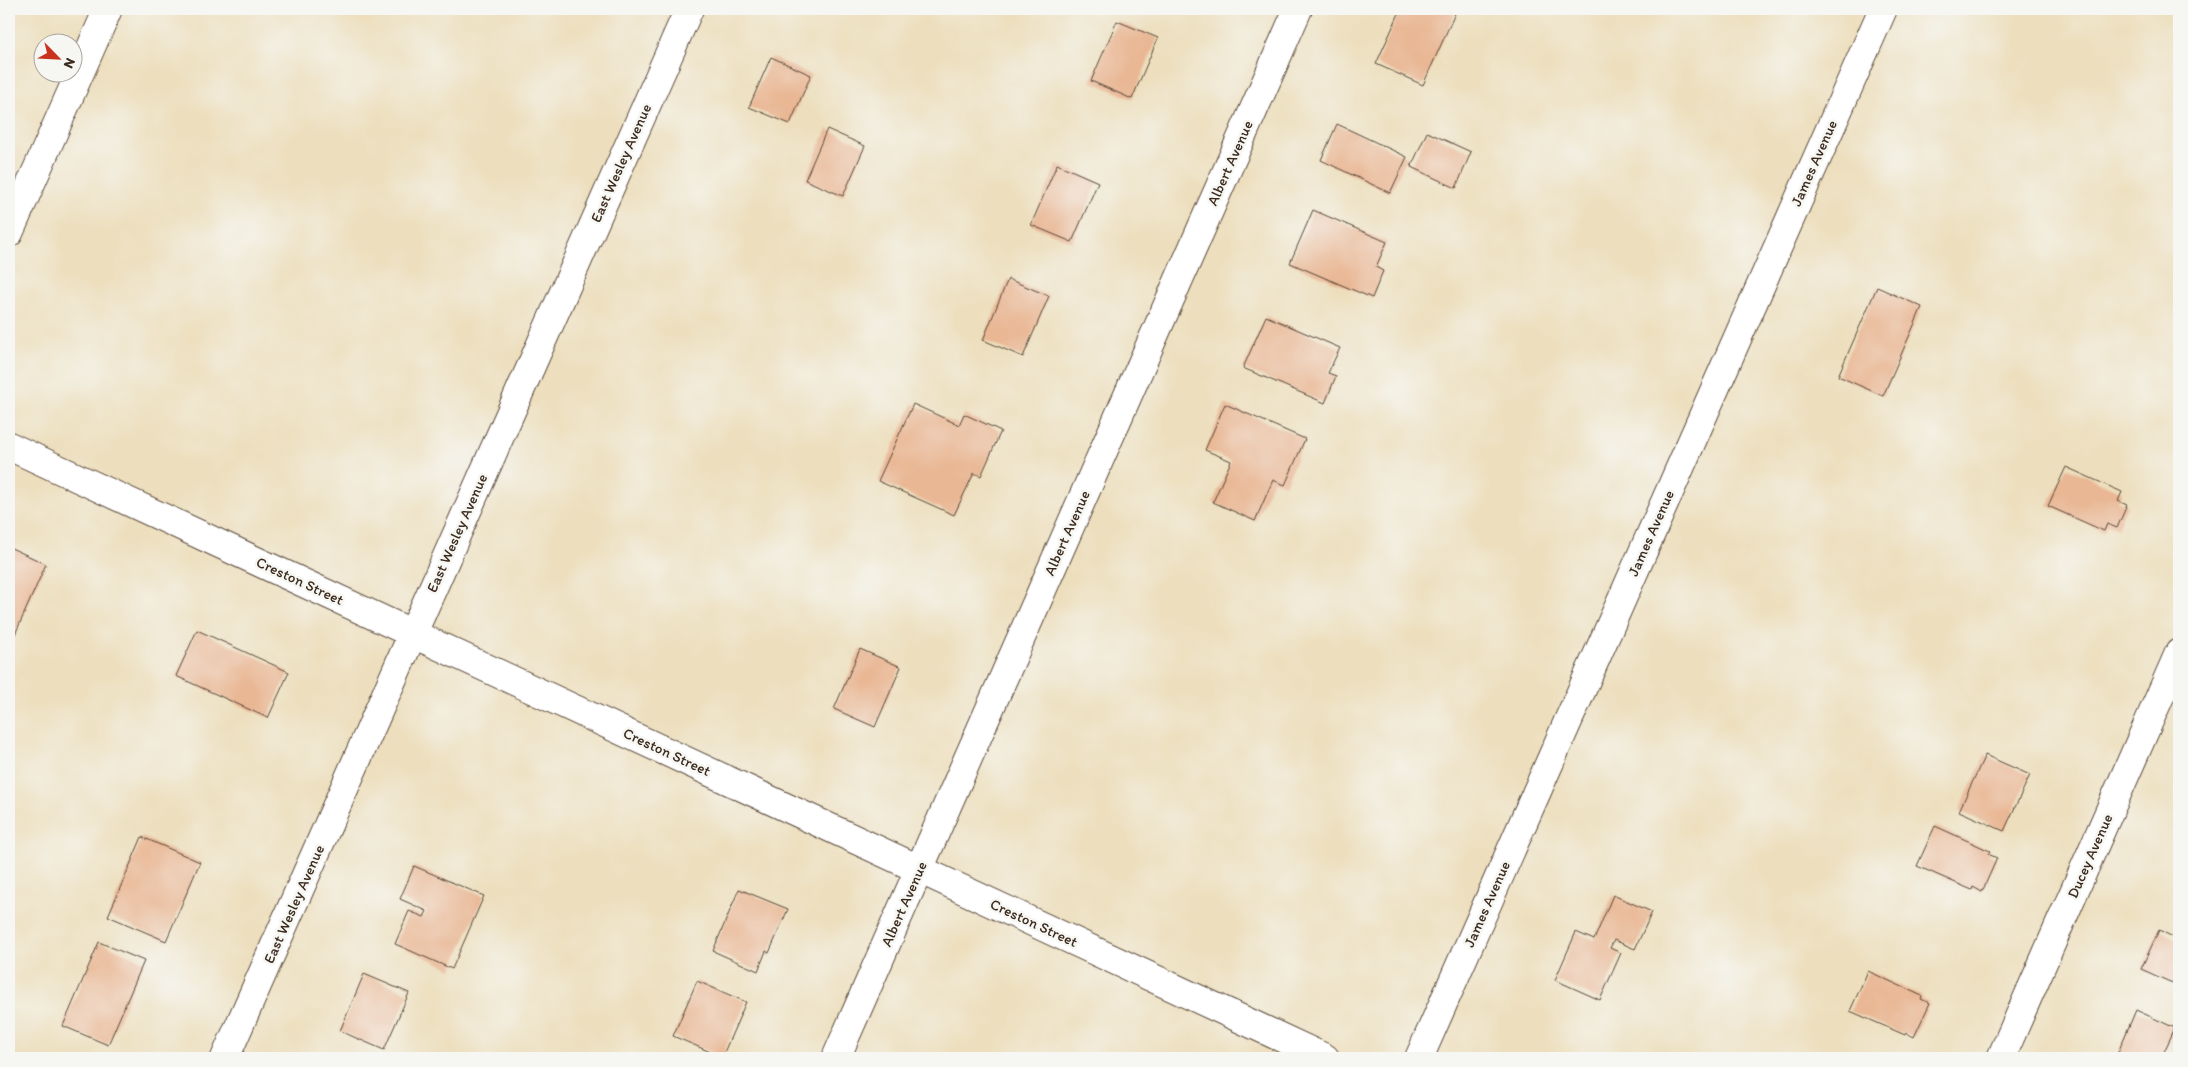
<svg xmlns="http://www.w3.org/2000/svg" width="2188" height="1067" font-family="Itim,sans-serif">
<rect width="100%" height="100%" fill="#f6f6f2"/>
<filter id="ink" filterUnits="userSpaceOnUse"><feTurbulence type="fractalNoise" baseFrequency=".02" numOctaves="2"/><feDisplacementMap in="SourceGraphic" scale="10" xChannelSelector="R" yChannelSelector="G"/><feConvolveMatrix kernelMatrix="1 2 1 2 8 2 1 2 1" color-interpolation-filters="sRGB"/></filter>
<filter id="wash" filterUnits="userSpaceOnUse"><feTurbulence type="fractalNoise" baseFrequency=".0096" numOctaves="4" result="noise"/><feDisplacementMap in="SourceGraphic" scale="20" xChannelSelector="R" yChannelSelector="G"/><feGaussianBlur stdDeviation="1.12" result="paint"/><feColorMatrix in="noise" values="0 0 0 0 0 0 0 0 0 0 0 0 0 0 0 0 0 1.4 0 .05"/><feComposite in="paint" operator="in"/></filter>
<g filter="url(#wash)">
<rect width="100%" height="100%" fill="#eddfbe"/>
<g id="blocks">
<path fill="#e9b794" d="M 1401,9 L 1457,9 L 1423,85 L 1376,64 Z
M 1117,21 L 1158,38 L 1132,99 L 1091,81 Z
M 771,57 L 811,75 L 790,124 L 749,107 Z
M 1337,124 L 1407,157 L 1390,193 L 1321,160 Z
M 827,129 L 865,146 L 843,196 L 805,180 Z
M 1427,132 L 1471,152 L 1456,188 L 1411,167 Z
M 1057,164 L 1098,182 L 1072,242 L 1031,225 Z
M 1313,210 L 1387,242 L 1376,267 L 1383,271 L 1372,298 L 1290,263 Z
M 1008,279 L 1049,296 L 1023,357 L 983,340 Z
M 1877,287 L 1922,307 L 1883,396 L 1838,376 Z
M 1266,316 L 1340,348 L 1328,373 L 1336,376 L 1325,403 L 1243,368 Z
M 913,404 L 959,425 L 964,414 L 1001,431 L 981,476 L 974,473 L 954,515 L 878,481 Z
M 1225,404 L 1305,439 L 1285,485 L 1273,480 L 1255,521 L 1213,502 L 1231,461 L 1205,450 Z
M 2066,467 L 2122,492 L 2118,501 L 2127,505 L 2117,528 L 2107,524 L 2104,531 L 2048,506 Z
M 9,547 L 46,564 L 9,648 Z
M 197,630 L 289,672 L 268,718 L 176,676 Z
M 860,649 L 901,667 L 875,727 L 834,709 Z
M 1985,755 L 2030,775 L 2004,831 L 1959,811 Z
M 1935,826 L 1990,851 L 1988,854 L 1997,858 L 1982,892 L 1973,887 L 1972,890 L 1917,866 Z
M 142,837 L 200,862 L 166,941 L 108,916 Z
M 414,866 L 484,896 L 452,969 L 395,944 L 409,911 L 424,917 L 427,911 L 400,899 Z
M 739,889 L 788,909 L 769,953 L 766,951 L 758,971 L 713,951 Z
M 1613,895 L 1652,912 L 1635,949 L 1614,940 L 1610,948 L 1621,953 L 1600,1000 L 1555,980 L 1576,932 L 1594,940 Z
M 2159,930 L 2179,940 L 2179,986 L 2141,969 Z
M 99,942 L 144,961 L 108,1045 L 63,1026 Z
M 1868,971 L 1922,996 L 1921,999 L 1930,1003 L 1914,1037 L 1906,1033 L 1905,1035 L 1850,1011 Z
M 364,974 L 409,993 L 384,1050 L 340,1031 Z
M 697,981 L 746,1002 L 722,1057 L 673,1036 Z
M 2136,1010 L 2175,1028 L 2163,1054 L 2173,1058 L 2116,1057 Z"/>
</g>
</g>
<g filter="url(#ink)">
<use href="#blocks" fill-opacity="0" stroke="#564536" stroke-width="1"/>
<g fill="none" stroke-linecap="round" stroke-linejoin="round">
<g stroke="#564536" stroke-width="30">
<path id="street" d="M 9,233 L 108,9
M 9,446 L 1325,1058
M 225,1058 L 689,9
M 836,1058 L 1298,9
M 1419,1058 L 1883,9
M 2001,1058 L 2179,653"/>
</g>
<use href="#street" stroke="#fff" stroke-width="28"/>
</g>
</g>
<g text-anchor="middle" dominant-baseline="central" stroke-width="5" stroke-linejoin="round" paint-order="stroke">
<g font-size="15" fill="#3b2a1e" stroke="#f6f6f2">
<text transform="translate(621 163) rotate(-66)">East Wesley Avenue</text>
<text transform="translate(1230 163) rotate(-66)">Albert Avenue</text>
<text transform="translate(1814 163) rotate(-66)">James Avenue</text>
<text transform="translate(457 533) rotate(-66)">East Wesley Avenue</text>
<text transform="translate(1067 533) rotate(-66)">Albert Avenue</text>
<text transform="translate(1651 533) rotate(-66)">James Avenue</text>
<text transform="translate(300 581) rotate(25)">Creston Street</text>
<text transform="translate(667 752) rotate(25)">Creston Street</text>
<text transform="translate(2090 856) rotate(-66)">Ducey Avenue</text>
<text transform="translate(294 904) rotate(-66)">East Wesley Avenue</text>
<text transform="translate(904 904) rotate(-66)">Albert Avenue</text>
<text transform="translate(1487 904) rotate(-66)">James Avenue</text>
<text transform="translate(1034 923) rotate(25)">Creston Street</text>
</g>
</g>
<rect width="2188" height="1067" fill="none" stroke="#f6f6f2" stroke-width="30"/>
<g transform="translate(58 58) rotate(114)"><circle r="24" fill="#f6f6f2" stroke="#aba49d"/>
<path d="M0-4L9 19L0 12L-9 19Z" fill="#c8321e"/>
<text y="-8" font-size="14" font-weight="bold" text-anchor="middle" fill="#3b2a1e">N</text>
</g>
</svg>
